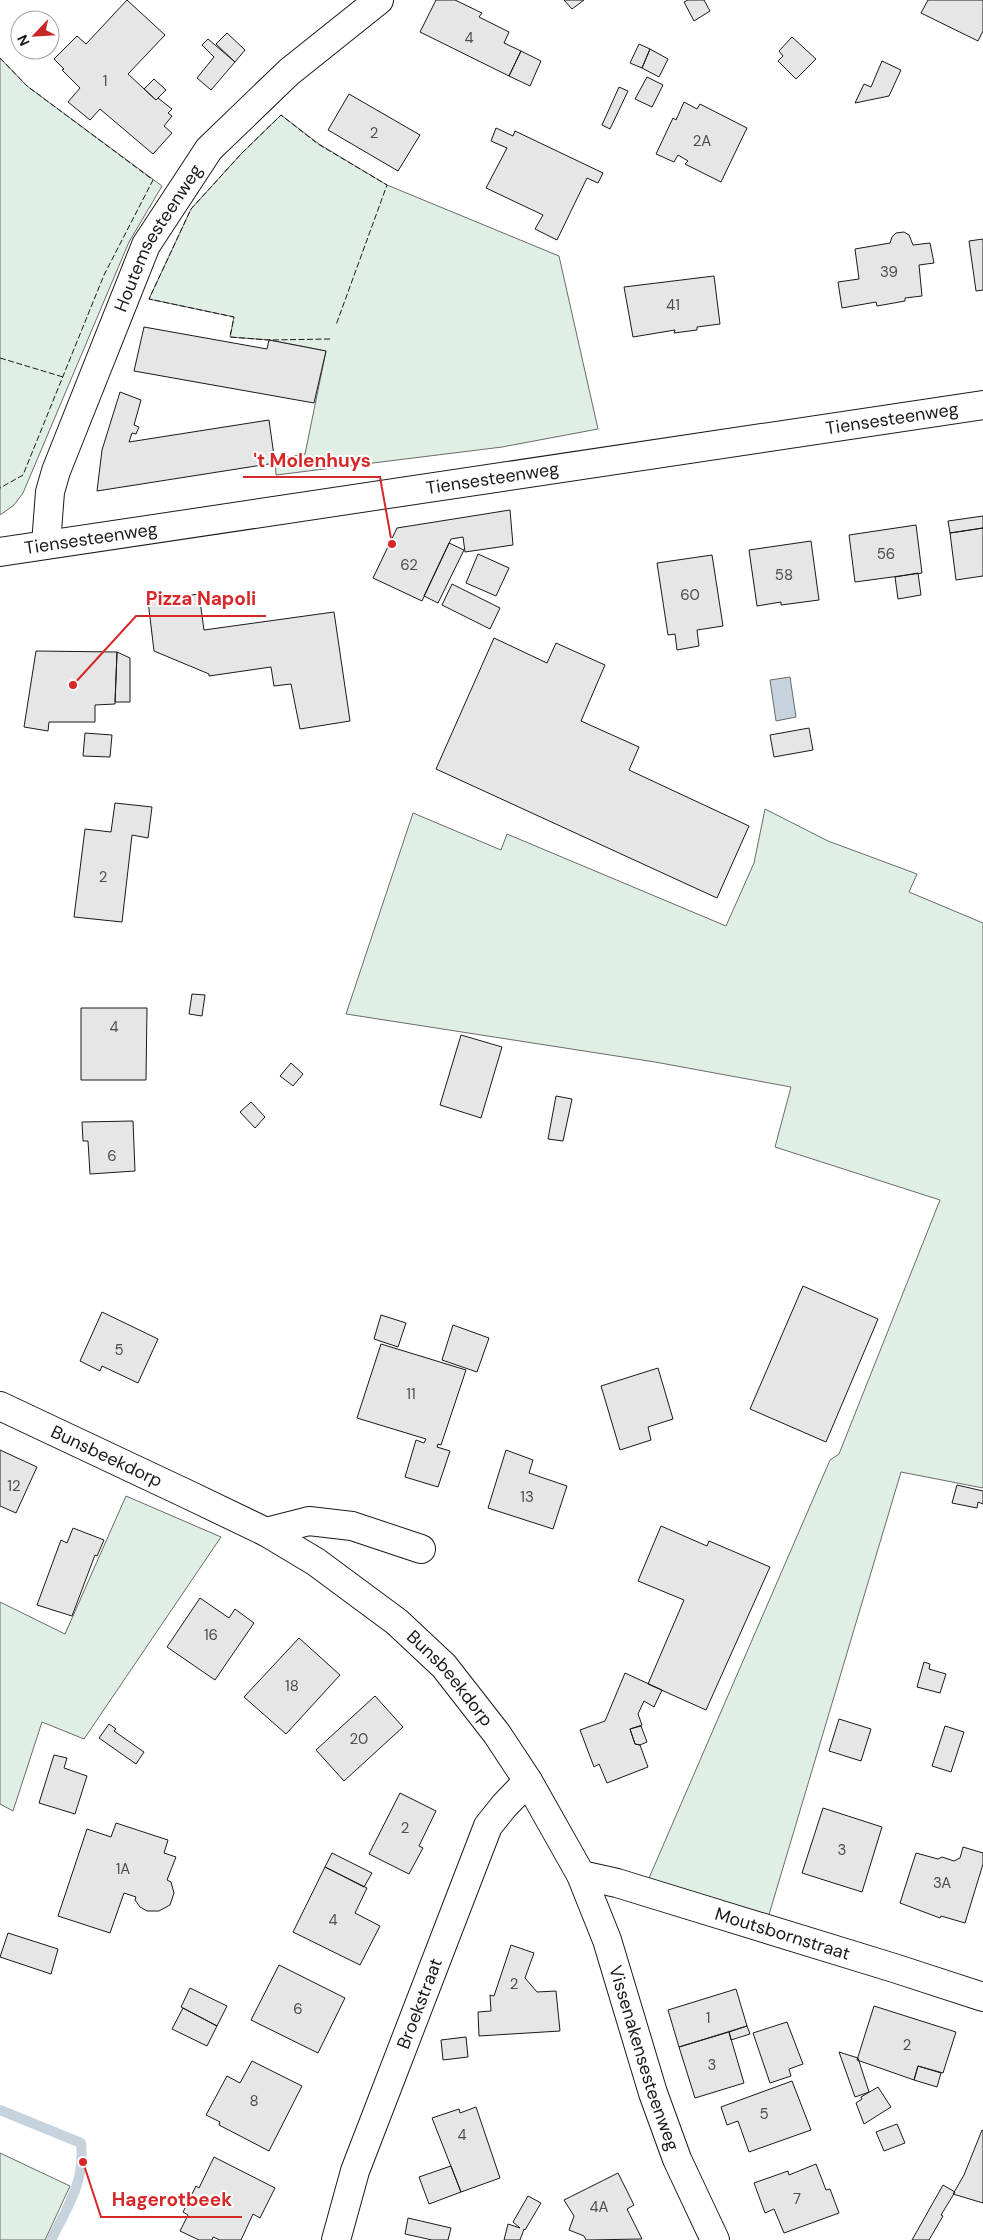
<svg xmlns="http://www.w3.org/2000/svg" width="983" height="2240" font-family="'DM Sans',sans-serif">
<rect width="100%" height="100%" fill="#fff"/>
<path fill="#e0efe3" stroke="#6a6a6a" d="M 0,58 L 27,86 L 162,186 L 129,242 L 23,493 L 14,505 L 0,515 Z
M 281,115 L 319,144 L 387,185 L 559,256 L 598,429 L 502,447 L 276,475 L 275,459 L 305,454 L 326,351 L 269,340 L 230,337 L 234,317 L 149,299 L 191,209 L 241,154 Z
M 765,809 L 828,841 L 917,874 L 909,892 L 983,923 L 983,1488 L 901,1472 L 768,1918 L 649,1878 L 830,1460 L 839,1454 L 940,1200 L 775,1147 L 791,1087 L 655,1062 L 346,1014 L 413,813 L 501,850 L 507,834 L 726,926 L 754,863 Z
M 126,1496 L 221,1537 L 84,1739 L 42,1722 L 13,1811 L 0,1804 L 0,1602 L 65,1634 Z
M 0,2153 L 70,2186 L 45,2240 L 0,2240 Z"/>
<path fill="#c6d2dc" stroke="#6a6a6a" d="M 790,677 L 796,717 L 776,721 L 770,680 Z"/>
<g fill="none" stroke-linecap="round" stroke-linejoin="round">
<path stroke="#c6d2dc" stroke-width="10" d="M 0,2110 L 81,2143 C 85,2182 68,2206 51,2240"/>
</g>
<path fill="#e6e6e6" stroke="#1a1a1a" d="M 127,0 L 165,35 L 128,74 L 156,100 L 158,98 L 172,109 L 168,113 L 172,116 L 164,126 L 172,133 L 153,154 L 100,109 L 90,120 L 68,102 L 80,88 L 62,70 L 64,69 L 54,59 L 77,36 L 86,44 Z
M 436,0 L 455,0 L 482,13 L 479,17 L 509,32 L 504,43 L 521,51 L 509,76 L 420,32 Z
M 564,0 L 584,0 L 572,9 Z
M 688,0 L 704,0 L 710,11 L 694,21 L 684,2 Z
M 928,0 L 983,0 L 983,31 L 978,41 L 921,13 Z
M 227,33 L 245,50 L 235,62 L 216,44 Z
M 792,37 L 816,59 L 796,79 L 778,61 L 783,56 L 779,51 Z
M 208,39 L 235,62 L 211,90 L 197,78 L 214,57 L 202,45 Z
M 639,44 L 650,49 L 642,68 L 630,63 Z
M 650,49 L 668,59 L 659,77 L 642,68 Z
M 521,51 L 541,61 L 530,86 L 509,76 Z
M 882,61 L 901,70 L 889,96 L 855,103 L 864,84 L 871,87 Z
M 647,77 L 663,85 L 652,107 L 635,99 Z
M 154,79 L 166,90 L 156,100 L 144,89 Z
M 619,87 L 628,91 L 610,129 L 602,125 Z
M 349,94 L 420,135 L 398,171 L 328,130 Z
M 684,102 L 697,109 L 700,104 L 747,128 L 721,182 L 685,164 L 688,161 L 678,155 L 674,162 L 656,154 L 673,118 L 676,120 Z
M 496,128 L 513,136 L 515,131 L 603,173 L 598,183 L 587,178 L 557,240 L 535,229 L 543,215 L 486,188 L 507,148 L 491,141 Z
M 904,232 L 909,235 L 913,245 L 930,243 L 934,263 L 919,265 L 922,296 L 905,298 L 905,301 L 877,306 L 876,302 L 842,308 L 838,282 L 859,279 L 855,249 L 890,243 L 892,237 L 896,233 Z
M 983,239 L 983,290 L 976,291 L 969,241 Z
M 714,276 L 720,324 L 697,327 L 697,330 L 674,333 L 675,330 L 633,337 L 624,287 Z
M 144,327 L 267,349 L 269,340 L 326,351 L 314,403 L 134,371 Z
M 120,392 L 141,400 L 134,425 L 139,427 L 136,434 L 132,433 L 129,442 L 269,420 L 275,463 L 97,491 L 102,450 Z
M 510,510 L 513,545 L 465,552 L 463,537 L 451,539 L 422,601 L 373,578 L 397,528 Z
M 983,516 L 983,528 L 950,533 L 948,521 Z
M 916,525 L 922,573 L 855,582 L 849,535 Z
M 983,528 L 983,576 L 956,580 L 950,533 Z
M 811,541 L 819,600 L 781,605 L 781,602 L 757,606 L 749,550 Z
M 449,543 L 464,550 L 438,603 L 424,596 Z
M 478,554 L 509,568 L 496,596 L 466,583 Z
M 712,555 L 723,626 L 697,630 L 699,646 L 677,650 L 675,634 L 668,635 L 657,563 Z
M 918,573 L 921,595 L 898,599 L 895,577 Z
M 452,584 L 500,608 L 490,629 L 442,605 Z
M 199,594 L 204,630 L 334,612 L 350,721 L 300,729 L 291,684 L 274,686 L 271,667 L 209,676 L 209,674 L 154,651 L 148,601 Z
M 494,638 L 547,663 L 556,643 L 605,665 L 581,721 L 639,747 L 629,770 L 749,826 L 717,898 L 436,769 Z
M 36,651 L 117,652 L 115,704 L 95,705 L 95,722 L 49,722 L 48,731 L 24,727 Z
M 117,652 L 130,658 L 130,702 L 115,702 Z
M 809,728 L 813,750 L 774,757 L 770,735 Z
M 85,733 L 112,735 L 110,757 L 83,756 Z
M 115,803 L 152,807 L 148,838 L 132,835 L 122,922 L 74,917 L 85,829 L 111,832 Z
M 192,994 L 205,995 L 202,1016 L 189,1014 Z
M 81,1008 L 147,1008 L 146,1080 L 81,1080 Z
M 461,1035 L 502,1047 L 481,1118 L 440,1105 Z
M 291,1063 L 303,1074 L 293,1086 L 280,1076 Z
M 556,1096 L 572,1099 L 563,1141 L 548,1139 Z
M 251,1102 L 265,1117 L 255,1128 L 240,1112 Z
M 133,1121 L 135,1171 L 90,1174 L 88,1141 L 83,1141 L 82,1122 Z
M 803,1286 L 878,1319 L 826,1442 L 750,1409 Z
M 102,1312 L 158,1339 L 138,1383 L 102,1366 L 100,1371 L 80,1361 Z
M 381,1315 L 406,1323 L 398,1347 L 374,1339 Z
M 453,1325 L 489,1338 L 477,1372 L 442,1360 Z
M 381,1344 L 466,1370 L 441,1445 L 438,1444 L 437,1447 L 450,1451 L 438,1487 L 405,1477 L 416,1440 L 424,1443 L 426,1439 L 357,1418 Z
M 658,1368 L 673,1419 L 648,1427 L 651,1440 L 620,1450 L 601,1386 Z
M 0,1450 L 37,1467 L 16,1513 L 0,1506 Z
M 506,1450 L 533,1460 L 529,1473 L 567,1486 L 553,1529 L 488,1508 Z
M 957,1485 L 983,1491 L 983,1504 L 978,1502 L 977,1508 L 952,1503 Z
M 661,1526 L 707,1546 L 709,1541 L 770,1567 L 706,1710 L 648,1684 L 684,1600 L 638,1581 Z
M 73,1528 L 104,1540 L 97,1556 L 95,1555 L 72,1616 L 37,1605 L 61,1540 L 67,1543 Z
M 200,1598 L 229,1618 L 235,1609 L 254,1623 L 215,1680 L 167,1647 Z
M 299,1638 L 340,1675 L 286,1734 L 244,1697 Z
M 924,1662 L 930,1664 L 929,1669 L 946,1674 L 940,1693 L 917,1687 Z
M 625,1673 L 662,1690 L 654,1707 L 644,1701 L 638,1714 L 642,1725 L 630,1729 L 635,1744 L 640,1745 L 648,1767 L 607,1783 L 599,1764 L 594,1767 L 580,1730 L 605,1721 Z
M 375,1696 L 403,1727 L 344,1781 L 316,1750 Z
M 839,1719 L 871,1729 L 861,1761 L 829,1751 Z
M 109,1724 L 116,1729 L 114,1731 L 144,1752 L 136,1764 L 99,1738 Z
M 641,1726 L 647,1742 L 640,1745 L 635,1744 L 630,1729 Z
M 945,1726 L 964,1732 L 951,1772 L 932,1766 Z
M 54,1755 L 67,1758 L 64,1768 L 87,1776 L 75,1814 L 39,1803 Z
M 400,1793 L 436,1811 L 419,1846 L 423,1848 L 409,1874 L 369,1854 Z
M 823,1808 L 882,1827 L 862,1892 L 802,1873 Z
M 116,1823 L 168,1840 L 164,1853 L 176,1857 L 167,1880 L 171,1882 L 174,1893 L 170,1905 L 159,1911 L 147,1911 L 140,1907 L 135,1900 L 136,1897 L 124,1893 L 110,1933 L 58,1916 L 87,1829 L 111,1837 Z
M 963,1847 L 983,1853 L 983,1864 L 965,1923 L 941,1916 L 940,1918 L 900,1903 L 916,1853 L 938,1859 L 942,1857 L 954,1861 L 960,1858 Z
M 332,1853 L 372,1873 L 364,1887 L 325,1867 Z
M 325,1867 L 367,1888 L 355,1913 L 380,1926 L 360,1965 L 293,1932 Z
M 8,1933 L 58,1949 L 51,1974 L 0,1957 Z
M 511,1945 L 534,1953 L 525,1978 L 537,1992 L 556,1991 L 560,2031 L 479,2036 L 478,2012 L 491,2011 L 490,1995 L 494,1996 Z
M 279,1965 L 345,1998 L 318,2053 L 251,2020 Z
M 190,1988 L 227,2006 L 217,2026 L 181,2007 Z
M 736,1989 L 747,2026 L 679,2047 L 668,2010 Z
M 874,2006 L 956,2032 L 943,2073 L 918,2066 L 914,2080 L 857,2060 Z
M 183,2008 L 217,2026 L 207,2046 L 172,2029 Z
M 787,2022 L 803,2064 L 789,2069 L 791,2076 L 770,2083 L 753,2033 Z
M 747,2026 L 750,2034 L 731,2040 L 729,2032 Z
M 729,2032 L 744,2083 L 695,2098 L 679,2047 Z
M 466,2037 L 468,2057 L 443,2060 L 441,2040 Z
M 839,2052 L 858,2058 L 869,2092 L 855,2097 Z
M 252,2061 L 302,2086 L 269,2151 L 219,2125 L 220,2122 L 206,2115 L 227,2076 L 240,2083 Z
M 918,2066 L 941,2073 L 937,2087 L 914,2080 Z
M 792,2081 L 811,2130 L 749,2152 L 738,2121 L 727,2125 L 721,2107 Z
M 878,2087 L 891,2107 L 864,2124 L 856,2103 L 862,2099 L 861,2097 Z
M 476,2107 L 500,2178 L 461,2192 L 432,2118 L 459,2109 L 460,2113 Z
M 897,2124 L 905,2143 L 884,2151 L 876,2132 Z
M 982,2130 L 983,2131 L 983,2203 L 953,2194 L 964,2175 Z
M 214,2157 L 275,2188 L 260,2218 L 253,2214 L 241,2240 L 220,2240 L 213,2237 L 212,2240 L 199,2240 L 180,2231 L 188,2215 L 183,2212 L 196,2186 L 199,2188 Z
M 816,2164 L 826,2190 L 830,2189 L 839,2213 L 784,2233 L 774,2209 L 765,2213 L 754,2183 L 788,2171 L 789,2175 Z
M 451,2166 L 461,2192 L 429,2204 L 419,2177 Z
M 618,2173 L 634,2205 L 627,2209 L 642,2239 L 586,2240 L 584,2236 L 569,2230 L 574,2216 L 564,2200 Z
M 943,2185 L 955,2192 L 941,2215 L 943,2216 L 929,2240 L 912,2240 Z
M 528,2196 L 541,2203 L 525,2230 L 524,2229 L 520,2240 L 504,2240 L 508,2224 L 520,2228 L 513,2222 Z
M 408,2218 L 451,2228 L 448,2240 L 432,2240 L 405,2234 Z"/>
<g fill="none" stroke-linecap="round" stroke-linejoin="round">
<g stroke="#1a1a1a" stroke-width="30">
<g id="street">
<path d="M 266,1532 L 309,1521 L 352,1526 L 421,1549"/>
<path id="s1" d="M 581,1875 L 617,1883 L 894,1968 L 983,1997"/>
<path id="s2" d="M 336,2240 L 355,2171 L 488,1826 L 504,1806 L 528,1781"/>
</g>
</g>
<g stroke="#1a1a1a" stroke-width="30">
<g id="secondary">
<path id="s3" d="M 46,544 L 50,492 L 56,471 L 146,245 L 209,149 L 289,72 L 379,0"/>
<path id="s4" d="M 0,1406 L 189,1495 L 266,1532 L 316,1562 L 397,1622 L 444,1666 L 497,1734 L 528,1781 L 581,1875 L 607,1940 L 653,2093 L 677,2159 L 715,2240"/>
</g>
</g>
<g stroke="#1a1a1a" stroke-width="30">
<g id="primary">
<path id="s5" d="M 0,552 L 983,405"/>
</g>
</g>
<use href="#street" stroke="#fff" stroke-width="28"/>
<use href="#secondary" stroke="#fff" stroke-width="28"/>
<use href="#primary" stroke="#fff" stroke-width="28"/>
<path stroke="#1a1a1a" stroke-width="1" stroke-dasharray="6 2.5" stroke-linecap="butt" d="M 0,58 L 27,86 L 153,180 L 104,275 L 23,475 L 0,488
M 330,339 L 269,340 L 230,337 L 234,317 L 149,299 L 191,209 L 241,154 L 281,115 L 318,144 L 387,185 L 336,325
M 0,358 L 63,377"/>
</g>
<g text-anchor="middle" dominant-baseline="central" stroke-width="4" stroke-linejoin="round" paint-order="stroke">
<g font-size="15" fill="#4d4d4d">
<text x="469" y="38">4</text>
<text x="105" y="81">1</text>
<text x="374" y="133">2</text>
<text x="702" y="141">2A</text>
<text x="889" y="272">39</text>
<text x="673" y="305">41</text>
<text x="886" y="554">56</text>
<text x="409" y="565">62</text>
<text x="784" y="575">58</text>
<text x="690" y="595">60</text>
<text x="103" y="877">2</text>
<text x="114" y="1027">4</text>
<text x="112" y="1156">6</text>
<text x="119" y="1350">5</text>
<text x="411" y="1394">11</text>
<text x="14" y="1486">12</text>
<text x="527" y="1497">13</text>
<text x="211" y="1635">16</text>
<text x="292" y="1686">18</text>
<text x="359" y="1739">20</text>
<text x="405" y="1828">2</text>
<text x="842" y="1850">3</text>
<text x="123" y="1869">1A</text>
<text x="942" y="1883">3A</text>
<text x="333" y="1920">4</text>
<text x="514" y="1984">2</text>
<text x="298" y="2009">6</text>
<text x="708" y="2018">1</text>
<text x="907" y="2045">2</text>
<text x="712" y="2065">3</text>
<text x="254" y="2101">8</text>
<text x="764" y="2114">5</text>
<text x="462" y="2135">4</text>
<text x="797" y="2199">7</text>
<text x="599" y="2207">4A</text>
</g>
<g font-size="18" fill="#1a1a1a" stroke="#fff">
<text stroke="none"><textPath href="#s3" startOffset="329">Houtemsesteenweg</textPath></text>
<text stroke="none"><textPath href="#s5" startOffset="902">Tiensesteenweg</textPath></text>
<text stroke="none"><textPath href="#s5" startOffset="498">Tiensesteenweg</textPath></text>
<text stroke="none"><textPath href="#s5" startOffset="92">Tiensesteenweg</textPath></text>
<text stroke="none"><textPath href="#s4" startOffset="118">Bunsbeekdorp</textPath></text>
<text stroke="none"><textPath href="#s4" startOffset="531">Bunsbeekdorp</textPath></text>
<text stroke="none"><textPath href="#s1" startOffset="210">Moutsbornstraat</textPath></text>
<text stroke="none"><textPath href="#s2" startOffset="251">Broekstraat</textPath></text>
<text stroke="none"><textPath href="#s4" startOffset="962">Vissenakensesteenweg</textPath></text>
</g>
</g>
<path fill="none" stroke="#d62828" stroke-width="2" d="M392 544L380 477H243M73 685L136 616H266M83 2162L101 2217H242"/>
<g fill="#d62828" stroke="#fff" stroke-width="2">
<circle cx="392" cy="544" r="5"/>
<circle cx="73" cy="685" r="5"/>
<circle cx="83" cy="2162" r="5"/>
</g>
<g font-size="19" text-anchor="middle" font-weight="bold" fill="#d62828" stroke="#fff" stroke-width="4" stroke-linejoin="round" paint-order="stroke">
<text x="312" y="467">'t Molenhuys</text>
<text x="201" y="605">Pizza Napoli</text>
<text x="172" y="2206">Hagerotbeek</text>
</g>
<g transform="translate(35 35) rotate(245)"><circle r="24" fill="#ffffff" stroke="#a3a3a3"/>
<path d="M0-4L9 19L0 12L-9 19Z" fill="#c62828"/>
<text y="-8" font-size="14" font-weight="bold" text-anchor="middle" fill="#1a1a1a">N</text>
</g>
</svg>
